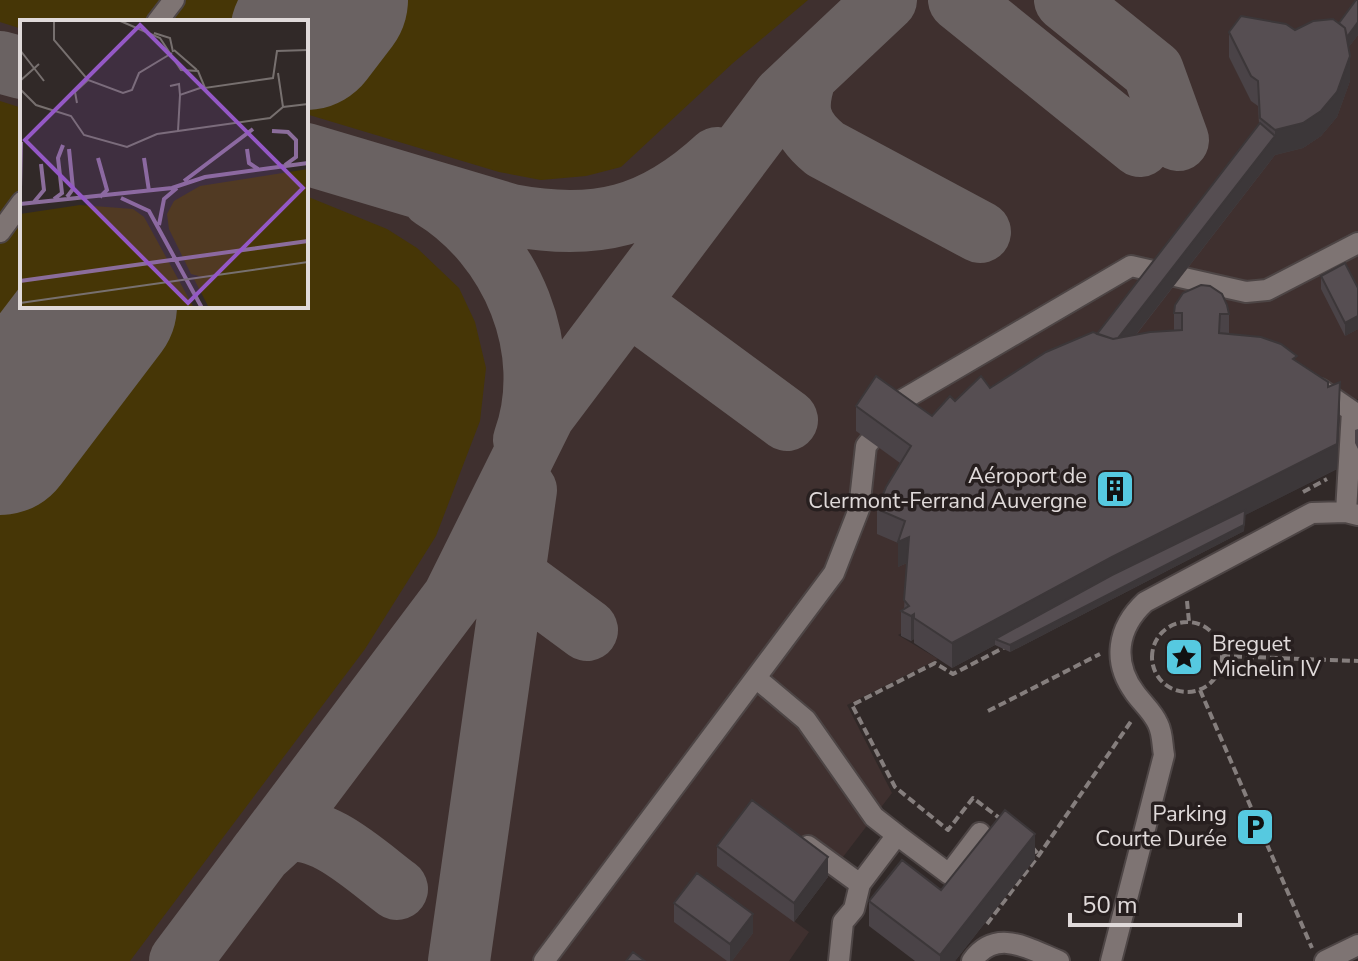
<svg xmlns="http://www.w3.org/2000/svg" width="1358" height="961" font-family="'Nunito Sans',sans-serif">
<rect width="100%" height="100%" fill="#312928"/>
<path fill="#3f302f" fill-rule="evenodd" d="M 0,0 L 1358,0 L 1358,399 L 898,635 L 938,659 L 847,705 L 892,793 L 794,921 L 809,932 L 789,961 L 0,961 ZM 22,22 L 306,22 L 306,306 L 22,306 Z"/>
<path fill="#463606" d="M 0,0 L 808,0 L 733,63 L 621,167 L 586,176 L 541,180 L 499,172 L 306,114 L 306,22 L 22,22 L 22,29 L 0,22 Z
M 0,101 L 22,108 L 22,306 L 306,306 L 306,196 L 387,229 L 417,248 L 459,288 L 475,322 L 486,368 L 480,421 L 436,536 L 365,649 L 130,961 L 0,961 Z"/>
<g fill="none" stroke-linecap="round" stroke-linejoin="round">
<path stroke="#6a6262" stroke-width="62" d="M 959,0 L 1140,146
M 1065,0 L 1153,71 L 1178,140
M 0,62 L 22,68
M 806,75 C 795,108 797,126 825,149 L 980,232
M 306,154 L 511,215 C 596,231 653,217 717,158
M 432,197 C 512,246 556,350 524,440
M 628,303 L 787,420
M 493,547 L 498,559 L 507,571 L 587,630
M 260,854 C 268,848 276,838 284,834 C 317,818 372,871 397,889
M 180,961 L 453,598 L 544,415 L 783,97 L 886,0
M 459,961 L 526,490"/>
<path stroke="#6a6262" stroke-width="152" d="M 306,34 L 332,0
M 0,439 L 101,306"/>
<g stroke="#4d4545" stroke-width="24">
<path id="minor" d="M 157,22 L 174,0
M 0,232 L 22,202
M 1320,389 L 1352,411 L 1346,512
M 756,678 L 806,720 L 874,817 L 897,835
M 808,846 L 860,884
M 544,961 L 834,573 L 859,509 L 866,446 L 904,399 L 1131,266 L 1246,292 L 1267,290 L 1358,243
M 839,961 L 843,922 L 854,909 L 860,884 L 897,835 L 949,874 L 980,833
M 972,961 C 996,927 1029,949 1059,961
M 1111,961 L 1164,755 C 1162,745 1163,734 1158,724 C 1153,712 1143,704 1135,693 C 1112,662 1117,628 1145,602 L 1312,513 L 1346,512 L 1358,515
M 1325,961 L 1358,945"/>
</g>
<path stroke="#857e7d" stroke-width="4" stroke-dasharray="8 4" stroke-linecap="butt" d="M 1303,492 L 1327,479
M 1187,601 L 1189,622
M1152 657a35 35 0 1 1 70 0a35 35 0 1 1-70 0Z
M 1222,656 L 1358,661
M 1200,690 L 1312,948
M 988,711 L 1100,654
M 1002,820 L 973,798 L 948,830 L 895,787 L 852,705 L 935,663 L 953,674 L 1005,647
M 1032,847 L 1039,855
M 987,924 L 1039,855 L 1132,720"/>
<use href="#minor" stroke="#7e7473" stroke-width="20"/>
</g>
<path fill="#4a4347" d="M 1358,0 L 1358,35 L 1348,48 L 1350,81 L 1337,117 L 1321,136 L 1303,148 L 1275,155 L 1136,335 L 1174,331 L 1174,313 L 1229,314 L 1229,334 L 1297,362 L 1328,387 L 1340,407 L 1337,469 L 1245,515 L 1244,531 L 1010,652 L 995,645 L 952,668 L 914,643 L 914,639 L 911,641 L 901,636 L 901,611 L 904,609 L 907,563 L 898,567 L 898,543 L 877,534 L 877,509 L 900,463 L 856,431 L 856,406 L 932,416 L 955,401 L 990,388 L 1097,334 L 1259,124 L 1258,106 L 1251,101 L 1229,57 L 1229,32 L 1295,30 L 1339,23 Z
M 1321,276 L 1358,288 L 1358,329 L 1345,336 L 1321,289 Z
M 1358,429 L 1358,449 L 1355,443 L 1355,430 Z
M 717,846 L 828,877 L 794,922 L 717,866 Z
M 1035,859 L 955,961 L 915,961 L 869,926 L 869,901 L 941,890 Z
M 674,903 L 753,933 L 732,961 L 727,961 L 674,922 Z"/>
<path fill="#3c3739" d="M 1358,22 L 1358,35 L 1345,52 L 1345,39 Z
M 1350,56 L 1350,81 L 1337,117 L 1321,136 L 1303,148 L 1275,155 L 1113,364 L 1113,345 L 1275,136 L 1275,130 Z
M 1358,316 L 1358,329 L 1345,336 L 1345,323 Z
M 1340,382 L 1340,407 L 1337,469 L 1112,582 L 995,639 L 995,645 L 952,668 L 952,643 Z
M 1244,525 L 1244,531 L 1010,652 L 1010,645 Z
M 909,537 L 909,562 L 898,567 L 898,542 Z
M 914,614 L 914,639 L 911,641 L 911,616 Z
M 1035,834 L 1035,859 L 955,961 L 940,961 L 940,955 Z
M 828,857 L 828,877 L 794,922 L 794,903 Z
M 753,914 L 753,933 L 732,961 L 730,961 L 730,944 Z"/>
<path fill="#564e52" stroke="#3c3739" stroke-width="2" d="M 1356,0 L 1358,0 L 1358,22 L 1347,37 L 1345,28 L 1339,23 Z
M 1241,16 L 1286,24 L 1295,30 L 1313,21 L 1333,19 L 1345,28 L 1350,56 L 1337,92 L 1321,111 L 1303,123 L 1275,130 L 1260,118 L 1258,81 L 1251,76 L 1229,32 Z
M 1260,123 L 1275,136 L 1118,338 L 1113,339 L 1097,334 Z
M 1345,263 L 1358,288 L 1358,316 L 1345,323 L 1321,276 Z
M 1201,285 L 1210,286 L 1222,294 L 1227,305 L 1229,314 L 1220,314 L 1219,333 L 1261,337 L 1281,344 L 1297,356 L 1293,359 L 1328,382 L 1328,387 L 1340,382 L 1337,444 L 1112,557 L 952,643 L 914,618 L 914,614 L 911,616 L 901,611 L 909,606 L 904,600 L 909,537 L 898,542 L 905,521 L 877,509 L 886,487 L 911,446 L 856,406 L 876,376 L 932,416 L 950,396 L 955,401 L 981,376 L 990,388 L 1046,352 L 1093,332 L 1113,339 L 1150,332 L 1182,330 L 1182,313 L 1174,313 L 1175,305 L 1183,293 Z
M 1245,510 L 1244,525 L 1010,645 L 995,639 L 1112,575 Z
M 752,800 L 828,857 L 794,903 L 717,846 Z
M 1005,810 L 1035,834 L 940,955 L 869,901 L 902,860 L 941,890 Z
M 697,873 L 753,914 L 730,944 L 674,903 Z
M 633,952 L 645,961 L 626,961 Z"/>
<defs>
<g id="building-square" transform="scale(2)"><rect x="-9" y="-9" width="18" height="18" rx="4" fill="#56c9e0" stroke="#271f1f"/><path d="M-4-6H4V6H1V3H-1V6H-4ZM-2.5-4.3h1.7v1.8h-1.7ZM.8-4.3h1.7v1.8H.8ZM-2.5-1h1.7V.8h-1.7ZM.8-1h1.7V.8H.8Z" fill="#111"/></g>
<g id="sight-square" transform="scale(2)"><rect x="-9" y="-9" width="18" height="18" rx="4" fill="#56c9e0" stroke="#271f1f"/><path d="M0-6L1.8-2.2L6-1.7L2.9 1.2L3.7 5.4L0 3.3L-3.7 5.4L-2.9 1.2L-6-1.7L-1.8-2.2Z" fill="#111"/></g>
<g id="parking-square" transform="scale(2)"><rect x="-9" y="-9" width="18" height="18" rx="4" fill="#56c9e0" stroke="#271f1f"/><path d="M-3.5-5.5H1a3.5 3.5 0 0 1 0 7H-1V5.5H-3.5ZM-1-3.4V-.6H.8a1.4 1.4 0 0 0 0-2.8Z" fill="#111"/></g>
</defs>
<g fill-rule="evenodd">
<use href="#building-square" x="1115" y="489"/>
<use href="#sight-square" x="1184" y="657"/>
<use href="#parking-square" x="1255" y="827"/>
</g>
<g text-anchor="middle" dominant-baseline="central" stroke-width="7" stroke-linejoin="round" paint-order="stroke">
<g font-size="22" fill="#e0dada" stroke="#271f1f" text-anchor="end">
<text x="1087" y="476">Aéroport de<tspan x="1087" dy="25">Clermont-Ferrand Auvergne</tspan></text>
<text x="1212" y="644" text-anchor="start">Breguet<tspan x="1212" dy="25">Michelin IV</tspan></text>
<text x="1227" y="814">Parking<tspan x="1227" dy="25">Courte Durée</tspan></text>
</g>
</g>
<g transform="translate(20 20)">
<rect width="288" height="288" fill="#312928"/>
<path d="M 288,149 L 288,288 L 189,288 L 174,259 L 183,257 L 171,254 L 149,209 L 147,194 L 154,181 L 180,166 ZM 60,185 L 113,189 L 124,197 L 174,288 L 0,288 L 0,194 Z" fill="#463606"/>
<path fill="none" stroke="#8b6d9b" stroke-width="4" d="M 252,111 L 268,112 L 276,120 L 276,137 L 265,145M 227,129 L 229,143 L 238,149M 78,138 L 87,170 L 80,177M 124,138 L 129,171M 164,161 L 233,109M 0,168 L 1,122M 47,177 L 53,169 L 49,129M 101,178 L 129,191 L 182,288M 34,179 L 42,173 L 38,138 L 43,125M 14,182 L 24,170 L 21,144M 0,184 L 152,168 L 185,157 L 288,143M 139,205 L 144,179 L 157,168M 0,261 L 288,221"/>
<path fill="none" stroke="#77706f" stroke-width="2" d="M 34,0 L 34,20 L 68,60 L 103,73 L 112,70 L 119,53 L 152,33M 98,0 L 140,18 L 161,50 L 178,51 L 185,68 L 253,58 L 257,31 L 288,30M 134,13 L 150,18 L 153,32M 0,30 L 24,61M 154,30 L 177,50M 258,53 L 263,87M 0,61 L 19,44M 150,66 L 159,64 L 160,75 L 183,67M 0,69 L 16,85 L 51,96 L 64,115 L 107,127 L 137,114 L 250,98 L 263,87 L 288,84M 57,83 L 55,72 L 68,60M 158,111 L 160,75M 0,283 L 288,242"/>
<path fill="#9458c6" fill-opacity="0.15" stroke="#9458c6" stroke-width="4" d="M 120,5 L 283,168 L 168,283 L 5,120 Z"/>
<rect width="288" height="288" fill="none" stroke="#e0dada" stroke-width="4"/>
</g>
<path d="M1070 913v12h170v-12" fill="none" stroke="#e0dada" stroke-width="4"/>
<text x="1082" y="913" font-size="24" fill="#e0dada" stroke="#271f1f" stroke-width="6" paint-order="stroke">50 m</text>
</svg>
